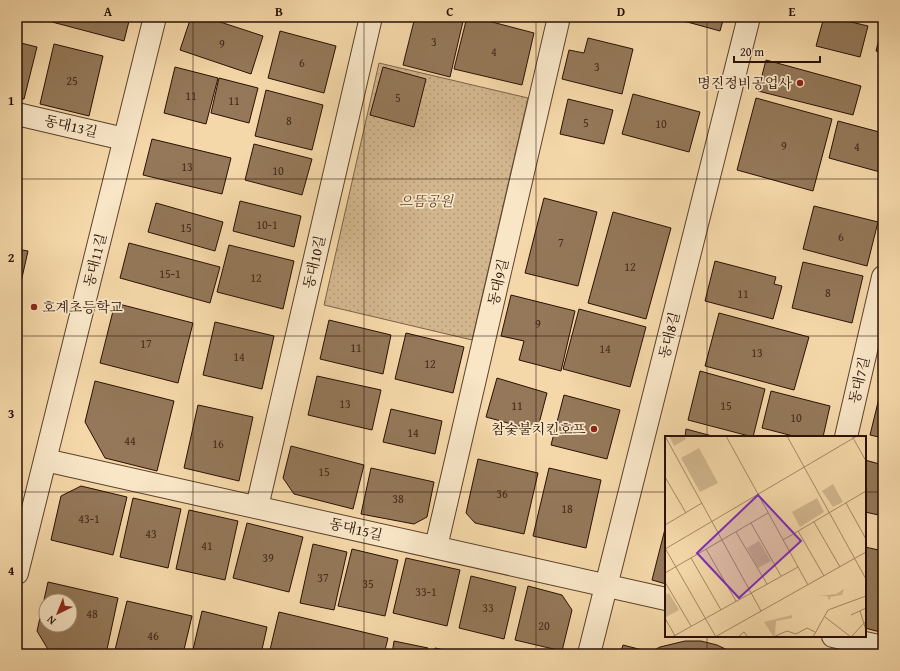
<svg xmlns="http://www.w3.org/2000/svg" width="900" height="671" font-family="'Gentium Book Plus','Noto Serif KR',serif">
<defs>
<pattern id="park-dots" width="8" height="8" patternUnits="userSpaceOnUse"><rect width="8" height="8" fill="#d2b68d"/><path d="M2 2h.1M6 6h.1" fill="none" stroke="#b49b78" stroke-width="1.8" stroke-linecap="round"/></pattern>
</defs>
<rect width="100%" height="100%" fill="#f5d8a9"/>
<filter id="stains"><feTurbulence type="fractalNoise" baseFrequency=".005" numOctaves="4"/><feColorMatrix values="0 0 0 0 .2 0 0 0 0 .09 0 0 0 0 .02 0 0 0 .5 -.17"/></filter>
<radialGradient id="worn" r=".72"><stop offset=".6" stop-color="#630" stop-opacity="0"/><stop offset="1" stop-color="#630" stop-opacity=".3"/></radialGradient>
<path fill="url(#park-dots)" stroke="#7e6348" d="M 379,63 L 528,98 L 472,340 L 324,305 Z"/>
<path fill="#947859" stroke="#2a1003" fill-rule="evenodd" d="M 21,17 L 43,17 L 42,22 Z
M 54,17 L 130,17 L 124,41 L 52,22 Z
M 191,17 L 205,17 L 263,36 L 251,74 L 180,50 Z
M 415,17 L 464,17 L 450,77 L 403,65 Z
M 467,17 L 473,17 L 534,33 L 522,85 L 454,69 Z
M 669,17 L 724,17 L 720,31 Z
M 824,17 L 830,17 L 868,26 L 860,57 L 816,46 Z
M 883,23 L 883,53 L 876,51 Z
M 280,31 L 336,46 L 324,93 L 268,78 Z
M 588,38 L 633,49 L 622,94 L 562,79 L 569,50 L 584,53 Z
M 17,42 L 37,47 L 24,99 L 17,98 Z
M 54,44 L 103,56 L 89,116 L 40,104 Z
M 766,60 L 861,86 L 853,115 L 758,91 Z
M 175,67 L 218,78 L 206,124 L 164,113 Z
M 383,67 L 426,79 L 414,127 L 370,115 Z
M 219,78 L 258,88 L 249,123 L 211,113 Z
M 266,90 L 323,105 L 312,150 L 255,136 Z
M 633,94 L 700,112 L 689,152 L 622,134 Z
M 756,98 L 832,119 L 813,191 L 737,170 Z
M 568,99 L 613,110 L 604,144 L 560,134 Z
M 838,121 L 883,133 L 883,158 L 880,172 L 829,158 Z
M 152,139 L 231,158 L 222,194 L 143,175 Z
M 254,144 L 312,159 L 302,195 L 245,180 Z
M 544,198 L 597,212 L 578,286 L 525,273 Z
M 240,201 L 301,216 L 294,247 L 233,231 Z
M 156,203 L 223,222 L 215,251 L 148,232 Z
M 814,206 L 878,222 L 867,266 L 803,249 Z
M 613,212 L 671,228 L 646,319 L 588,303 Z
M 129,243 L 220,267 L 210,303 L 120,278 Z
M 229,245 L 294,261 L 283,309 L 217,292 Z
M 17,249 L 28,251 L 17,300 Z
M 715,261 L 776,277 L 774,284 L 782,286 L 773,319 L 705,301 Z
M 803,262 L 863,276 L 852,323 L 792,308 Z
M 511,295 L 575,311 L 561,371 L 519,360 L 524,341 L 501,336 Z
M 115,303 L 193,323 L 178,383 L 100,363 Z
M 579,309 L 646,327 L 630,387 L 563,369 Z
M 719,313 L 809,337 L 794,390 L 705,366 Z
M 329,320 L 391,335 L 383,374 L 320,359 Z
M 215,322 L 274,336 L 262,389 L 203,375 Z
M 406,333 L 464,347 L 453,393 L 395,379 Z
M 700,371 L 765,389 L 753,437 L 688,420 Z
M 317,376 L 381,390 L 372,430 L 308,415 Z
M 497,378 L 547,393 L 537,431 L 486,417 Z
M 95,381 L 174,401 L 157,471 L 105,458 L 85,422 Z
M 881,390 L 883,391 L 883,438 L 870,435 Z
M 771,391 L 830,406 L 823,437 L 797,437 L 762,428 Z
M 564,395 L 620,410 L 607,459 L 551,445 Z
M 198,405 L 253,417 L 239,481 L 184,468 Z
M 391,409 L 442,421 L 435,454 L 383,442 Z
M 686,429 L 716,437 L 685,437 Z
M 291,446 L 364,465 L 353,509 L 294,494 L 283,478 Z
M 478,459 L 538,473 L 524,534 L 475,523 L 466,513 Z
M 865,460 L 883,465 L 883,516 L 865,512 Z
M 371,468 L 434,482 L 427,517 L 414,524 L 361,514 Z
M 549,468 L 601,480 L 586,548 L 533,536 Z
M 81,486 L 127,497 L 113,555 L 51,540 L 61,496 Z
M 133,498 L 181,509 L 168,568 L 120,557 Z
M 189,510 L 238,521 L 225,580 L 176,569 Z
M 247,523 L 303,537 L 289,592 L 233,578 Z
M 666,525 L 666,584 L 652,580 Z
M 313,544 L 347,552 L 334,610 L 300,603 Z
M 865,547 L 883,551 L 883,619 L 880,632 L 865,628 Z
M 352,549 L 398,560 L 385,616 L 338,606 Z
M 406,558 L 460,570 L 447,626 L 393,613 Z
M 471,576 L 516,587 L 504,639 L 459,628 Z
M 48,582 L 118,598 L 106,654 L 61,654 L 49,651 L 37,631 ZM 46,601 L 70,601 L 70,625 L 46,625 Z
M 528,586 L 562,595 L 572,610 L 562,651 L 515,640 Z
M 127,601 L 192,616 L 183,654 L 114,654 Z
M 202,611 L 267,627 L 261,654 L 192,654 Z
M 279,612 L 388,638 L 384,654 L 269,654 Z
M 394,641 L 428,648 L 427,654 L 392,654 Z
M 685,641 L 701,641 L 717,645 L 736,654 L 620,654 L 623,645 L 650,652 L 660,647 Z
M 435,648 L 463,654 L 433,654 Z"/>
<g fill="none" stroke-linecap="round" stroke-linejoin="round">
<g stroke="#5d422c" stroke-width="24">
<path id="street" d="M 17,114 L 124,139
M 846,437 L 883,277
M 45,460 L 666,599
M 257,507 L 371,17
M 436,547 L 559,17
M 17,573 L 155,17
M 833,636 L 883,647
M 589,654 L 749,17"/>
</g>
<use href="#street" stroke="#f8e6c7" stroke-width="22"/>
</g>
<path fill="none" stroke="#2a1003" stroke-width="1" stroke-opacity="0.55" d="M 193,17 L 193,654M 364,17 L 364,654M 536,17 L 536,654M 707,17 L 707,437M 17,179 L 883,179M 17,336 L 883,336M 17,492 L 666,492M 865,492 L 883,492M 707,636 L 707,654"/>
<g fill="#8f2418" stroke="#f8e6c7" stroke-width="1.5">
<circle cx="800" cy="83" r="4"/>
<circle cx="34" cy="307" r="4"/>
<circle cx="594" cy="429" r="4"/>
</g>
<g text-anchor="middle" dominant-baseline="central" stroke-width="3.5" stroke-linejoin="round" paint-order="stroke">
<g font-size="12" fill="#442a18">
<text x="434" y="41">3</text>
<text x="222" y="43">9</text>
<text x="494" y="51">4</text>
<text x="302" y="62">6</text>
<text x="597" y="66">3</text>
<text x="72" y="80">25</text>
<text x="191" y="95">11</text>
<text x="398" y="97">5</text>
<text x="234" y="100">11</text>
<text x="289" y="120">8</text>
<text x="586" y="122">5</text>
<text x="661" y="123">10</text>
<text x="784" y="145">9</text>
<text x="857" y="146">4</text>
<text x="187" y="166">13</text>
<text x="278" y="170">10</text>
<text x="267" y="224">10-1</text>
<text x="186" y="227">15</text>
<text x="841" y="236">6</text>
<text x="561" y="242">7</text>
<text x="630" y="266">12</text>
<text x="170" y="273">15-1</text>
<text x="256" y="277">12</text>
<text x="828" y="292">8</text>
<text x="743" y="293">11</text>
<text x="538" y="323">9</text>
<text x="146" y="343">17</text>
<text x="356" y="347">11</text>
<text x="605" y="348">14</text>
<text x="757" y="352">13</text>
<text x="239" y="356">14</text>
<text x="430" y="363">12</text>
<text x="345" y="403">13</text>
<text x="517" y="405">11</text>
<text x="726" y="405">15</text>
<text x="796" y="417">10</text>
<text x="413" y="432">14</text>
<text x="130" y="440">44</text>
<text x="218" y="443">16</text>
<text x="324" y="471">15</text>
<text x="502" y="493">36</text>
<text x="398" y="498">38</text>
<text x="567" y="508">18</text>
<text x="89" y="518">43-1</text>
<text x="151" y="533">43</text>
<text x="207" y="545">41</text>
<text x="268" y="557">39</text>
<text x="323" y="577">37</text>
<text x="368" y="583">35</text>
<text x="426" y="591">33-1</text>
<text x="488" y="607">33</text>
<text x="92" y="613">48</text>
<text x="544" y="625">20</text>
<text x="153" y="635">46</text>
</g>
<g font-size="14" fill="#2a1003" stroke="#f8e6c7" text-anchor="end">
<text x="792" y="83">명진정비공업사</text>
<text x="42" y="307" text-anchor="start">호계초등학교</text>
<text x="586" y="429">참숯불치킨호프</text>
</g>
<g font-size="14" fill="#2a1003" stroke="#f8e6c7">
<text transform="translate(71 126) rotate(13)">동대13길</text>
<text transform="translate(95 260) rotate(-76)">동대11길</text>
<text transform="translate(314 262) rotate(-77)">동대10길</text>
<text transform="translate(498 282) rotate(-77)">동대9길</text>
<text transform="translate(669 335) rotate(-76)">동대8길</text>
<text transform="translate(859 380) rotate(-77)">동대7길</text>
<text transform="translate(356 529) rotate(13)">동대15길</text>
</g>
<g font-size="14" font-style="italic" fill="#654a33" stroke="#f8e6c7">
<text x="426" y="201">으뜸공원</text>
</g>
</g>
<g transform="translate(665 436)">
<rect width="201" height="201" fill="#f5d8a9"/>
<path d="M 34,12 L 53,47 L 35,56 L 16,22 ZM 152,62 L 159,76 L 135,91 L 127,76 ZM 127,179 L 127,182 L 111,185 L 110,199 L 108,200 L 99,186 Z" fill="#d2b68d"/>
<path d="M 179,153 L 177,159 L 165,161 L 165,165 L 162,160 L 153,160 L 171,158 Z" fill="#d2b68d"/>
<path d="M 4,0 L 19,0 L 21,3 L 9,10 ZM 168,48 L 178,66 L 168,71 L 157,55 ZM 94,105 L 106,125 L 93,132 L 82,112 ZM 4,157 L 14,174 L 1,181 L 0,159 Z" fill="#d2b68d"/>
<path fill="none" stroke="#a48867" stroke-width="1" d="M 0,0 L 96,175M 61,0 L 143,149M 122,0 L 201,143M 187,0 L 201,25M 0,41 L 21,77M 181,67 L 201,103M 149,86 L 175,131M 86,87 L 116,140M 0,89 L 37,67M 133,95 L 159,140M 71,96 L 102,148M 118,104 L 201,55M 0,112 L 51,201M 0,113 L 192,0M 41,113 L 71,165M 26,122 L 56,174M 0,137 L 103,77M 0,146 L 26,190M 195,175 L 201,194M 186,179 L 201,172M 160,181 L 186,201M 0,182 L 10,200M 7,201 L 133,131M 50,201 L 201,116M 73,201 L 79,196 L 83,201M 108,201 L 122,195 L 131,198 L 142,192 L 150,196M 148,201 L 163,174 L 201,160M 186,201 L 201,185"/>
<path fill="#7b2cbf" fill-opacity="0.15" stroke="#7b2cbf" stroke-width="2" d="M 93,59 L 136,105 L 74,162 L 32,117 Z"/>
<rect width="201" height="201" fill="none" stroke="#2a1003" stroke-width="2"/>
</g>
<rect width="900" height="671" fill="none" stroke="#f5d8a9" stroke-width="44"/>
<g transform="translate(58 613) rotate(223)"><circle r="19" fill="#f8e6c7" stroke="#a69079"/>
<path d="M0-3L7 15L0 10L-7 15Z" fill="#8f2418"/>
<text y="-6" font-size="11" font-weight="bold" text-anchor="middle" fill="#2a1003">N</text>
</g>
<path d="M734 56v6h86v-6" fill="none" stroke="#2a1003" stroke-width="2"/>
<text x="740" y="56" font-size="12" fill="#2a1003" stroke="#f8e6c7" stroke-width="3" paint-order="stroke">20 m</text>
<rect x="22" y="22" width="856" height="627" fill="none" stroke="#2a1003" stroke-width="1.5"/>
<g font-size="13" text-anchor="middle" font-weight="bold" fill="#2a1003">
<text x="108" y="16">A</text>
<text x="279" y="16">B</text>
<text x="450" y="16">C</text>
<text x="621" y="16">D</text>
<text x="792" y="16">E</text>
<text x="11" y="105">1</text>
<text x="11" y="262">2</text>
<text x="11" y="418">3</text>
<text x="11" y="575">4</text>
</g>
<rect width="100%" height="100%" filter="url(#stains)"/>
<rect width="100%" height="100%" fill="url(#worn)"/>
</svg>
